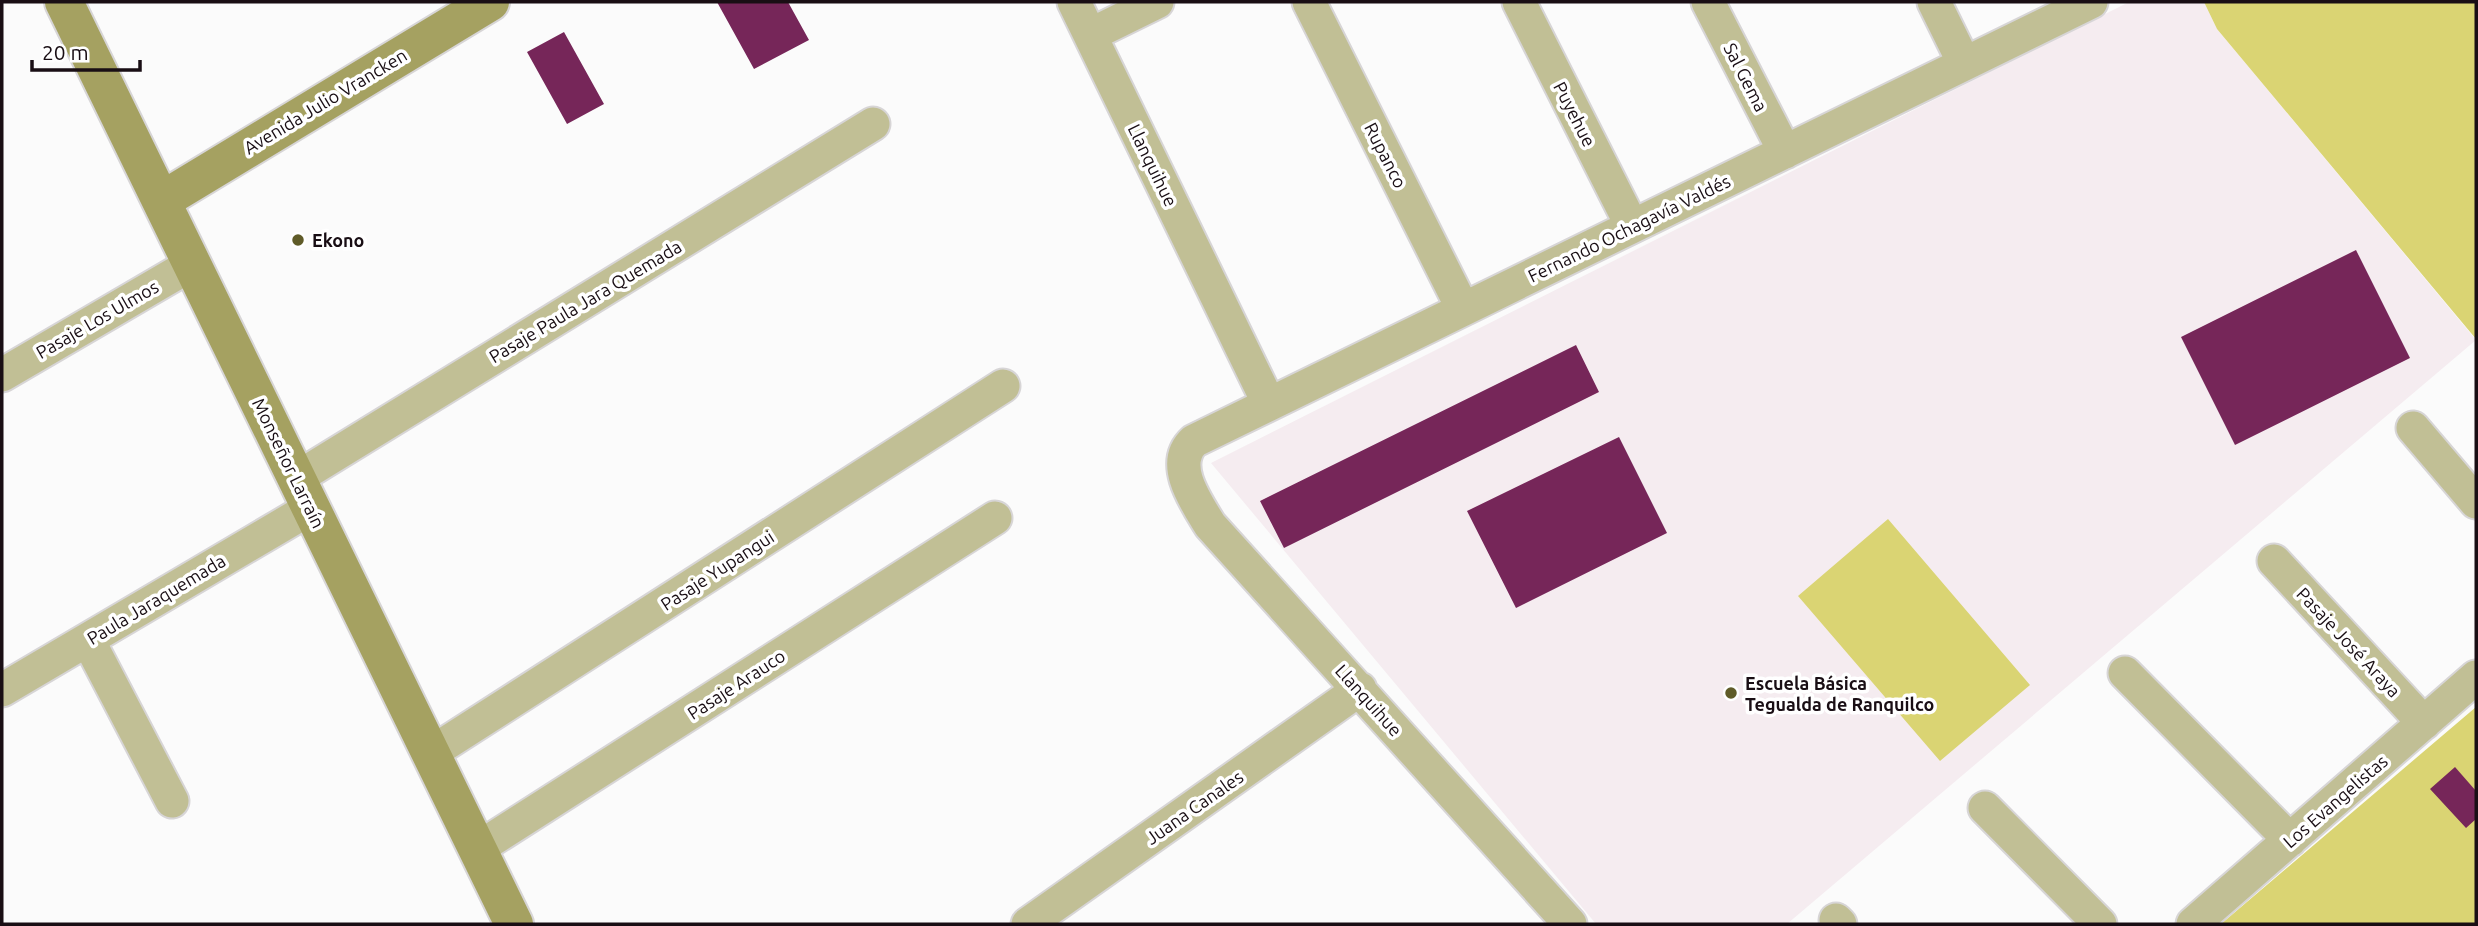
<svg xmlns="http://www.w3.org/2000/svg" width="2478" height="926" font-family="Ubuntu,sans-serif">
<rect width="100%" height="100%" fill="#fbfbfb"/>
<path fill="#f5ecf0" d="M 2129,2 L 2204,2 L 2217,29 L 2476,340 L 1787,924 L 1596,924 L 1211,463 Z"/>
<path fill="#dad473" d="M 2204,2 L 2476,2 L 2476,339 L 2217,29 Z
M 1888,519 L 2030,685 L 1940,761 L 1798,596 Z
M 2476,707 L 2476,924 L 2221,924 Z"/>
<path fill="#762659" d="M 717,2 L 788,2 L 809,40 L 754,69 Z
M 564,32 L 604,104 L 567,124 L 527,52 Z
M 2356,250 L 2410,358 L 2235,445 L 2181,337 Z
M 1576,345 L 1599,392 L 1284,548 L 1260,501 Z
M 1619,437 L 1667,533 L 1516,608 L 1467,511 Z
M 2455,767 L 2476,791 L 2476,819 L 2466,828 L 2430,789 Z"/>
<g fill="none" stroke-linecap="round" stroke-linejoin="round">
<g stroke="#d7d5d6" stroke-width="37">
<path id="street" d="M 1074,2 L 1269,404
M 1309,2 L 1463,309
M 1519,2 L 1632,226
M 1708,2 L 1785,152
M 1934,2 L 1964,63
M 1090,35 L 1157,2
M 2,375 L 192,264
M 2413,428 L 2476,502
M 297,478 L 873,124
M 2274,561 L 2424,723
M 88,640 L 172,801
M 2125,673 L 2290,840
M 2,690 L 311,508
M 431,753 L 1003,386
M 1985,808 L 2100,924
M 477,849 L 995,518
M 1836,920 L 1840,924
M 1028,924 L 1360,689
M 1570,924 L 1210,525 C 1196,502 1169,464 1194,441 L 2091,2
M 2193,924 L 2476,677"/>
</g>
<g stroke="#d7d5d6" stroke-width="42">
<path id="secondary" d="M 64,2 L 514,924
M 161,201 L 490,2"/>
</g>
<use href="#street" stroke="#c1bf95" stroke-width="33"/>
<use href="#secondary" stroke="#a5a161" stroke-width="38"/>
</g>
<g fill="#5f5b28" stroke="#fff" stroke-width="2.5">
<circle cx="298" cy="240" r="7"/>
<circle cx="1731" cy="693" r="7"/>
</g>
<g text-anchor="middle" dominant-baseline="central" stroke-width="7" stroke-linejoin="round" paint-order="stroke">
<g font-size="18" fill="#190e14" stroke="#fff">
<text transform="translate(1746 77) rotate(63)">Sal Gema</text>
<text transform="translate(325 101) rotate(-31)">Avenida Julio Vrancken</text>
<text transform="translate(1575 114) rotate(63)">Puyehue</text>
<text transform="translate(1386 155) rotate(63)">Rupanco</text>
<text transform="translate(1153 165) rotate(64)">Llanquihue</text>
<text transform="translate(1629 228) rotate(-26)">Fernando Ochagavía Valdés</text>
<text transform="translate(585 301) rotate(-31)">Pasaje Paula Jara Quemada</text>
<text transform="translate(97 319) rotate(-30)">Pasaje Los Ulmos</text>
<text transform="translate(289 463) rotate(64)">Monseñor Larraín</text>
<text transform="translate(717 570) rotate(-33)">Pasaje Yupangui</text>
<text transform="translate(156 599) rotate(-31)">Paula Jaraquemada</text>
<text transform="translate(2349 642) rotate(47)">Pasaje José Araya</text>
<text transform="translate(736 684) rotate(-33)">Pasaje Arauco</text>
<text transform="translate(1369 700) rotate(48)">Llanquihue</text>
<text transform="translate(2335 801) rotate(-41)">Los Evangelistas</text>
<text transform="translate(1194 807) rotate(-35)">Juana Canales</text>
</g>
<g font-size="18" font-weight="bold" fill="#190e14" stroke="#fff" text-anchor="start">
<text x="312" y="240">Ekono</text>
<text x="1745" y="683">Escuela Básica<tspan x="1745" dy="21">Tegualda de Ranquilco</tspan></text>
</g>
</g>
<rect width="2478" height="926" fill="none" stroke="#190e14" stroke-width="7"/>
<path d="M32 60v10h108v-10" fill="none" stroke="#190e14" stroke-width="3.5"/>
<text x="42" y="60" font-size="21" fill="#190e14" stroke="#ffffff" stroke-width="5" paint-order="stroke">20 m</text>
</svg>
